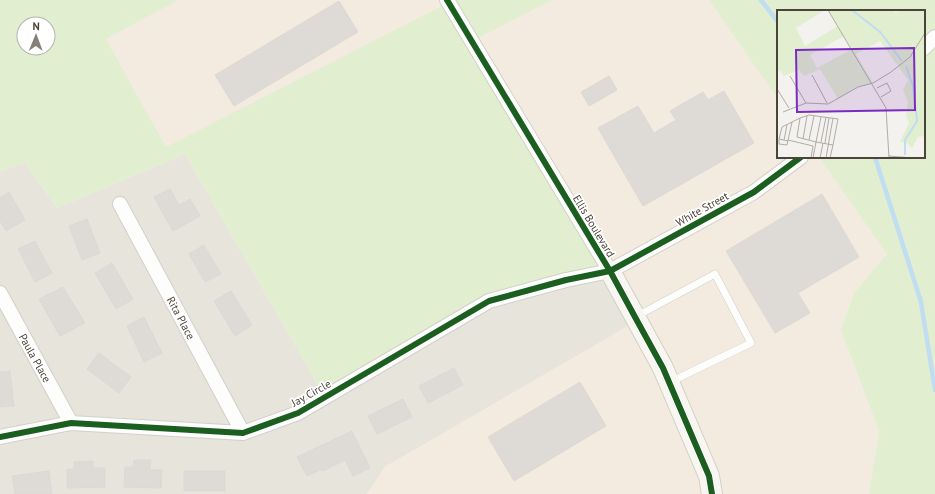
<svg xmlns="http://www.w3.org/2000/svg" width="935" height="494" font-family="'PT Sans',sans-serif">
<rect width="100%" height="100%" fill="#f4f2ee"/>
<path fill="#e7e4dc" d="M 185,154 L 325,397 L 489,301 L 610,271 L 637,321 L 385,467 L 367,494 L 0,494 L 0,171 L 25,163 L 57,208 Z"/>
<path fill="#f3ebdf" d="M 179,0 L 447,0 L 449,3 L 166,147 L 106,39 Z
M 552,0 L 709,0 L 778,99 L 778,157 L 819,157 L 887,254 L 854,293 L 841,330 L 879,431 L 869,494 L 367,494 L 385,467 L 637,321 L 471,41 Z"/>
<path fill="#e1eecf" fill-rule="evenodd" d="M 0,0 L 179,0 L 106,39 L 166,147 L 448,3 L 447,0 L 552,0 L 472,41 L 610,271 L 489,301 L 325,397 L 185,154 L 57,208 L 25,163 L 0,171 ZM 24,24 L 48,24 L 48,48 L 24,48 Z
M 709,0 L 935,0 L 935,494 L 869,494 L 879,431 L 841,330 L 854,293 L 887,254 L 819,157 L 924,157 L 924,11 L 778,11 L 778,99 Z"/>
<g fill="none" stroke-linecap="round" stroke-linejoin="round">
<path stroke="#c0ddf1" stroke-width="4.5" d="M 761,0 L 778,22
M 875,157 L 921,302 L 935,390"/>
</g>
<path fill="#dedbd6" stroke="#dcd9d4" d="M 339,1 L 358,32 L 234,106 L 215,75 Z
M 609,76 L 617,90 L 589,106 L 581,92 Z
M 724,91 L 754,143 L 643,206 L 598,128 L 638,106 L 654,133 L 676,120 L 670,111 L 703,92 L 708,100 Z
M 170,189 L 179,205 L 190,199 L 200,216 L 173,231 L 154,197 Z
M 9,192 L 25,220 L 6,231 L 0,221 L 0,198 Z
M 822,194 L 859,257 L 798,293 L 810,313 L 775,333 L 726,251 Z
M 87,219 L 100,253 L 82,260 L 69,226 Z
M 35,241 L 52,273 L 35,282 L 18,249 Z
M 204,245 L 221,274 L 205,282 L 189,254 Z
M 112,263 L 133,299 L 116,309 L 95,273 Z
M 63,287 L 85,323 L 60,336 L 39,299 Z
M 231,291 L 252,325 L 235,336 L 214,301 Z
M 144,317 L 162,353 L 144,362 L 127,326 Z
M 99,353 L 131,377 L 119,393 L 87,369 Z
M 454,368 L 463,385 L 428,403 L 419,386 Z
M 10,371 L 14,406 L 0,407 L 0,372 Z
M 580,382 L 606,426 L 514,481 L 488,437 Z
M 403,399 L 412,417 L 377,434 L 368,416 Z
M 352,431 L 370,468 L 353,476 L 345,460 L 323,471 L 322,469 L 307,476 L 297,457 Z
M 134,460 L 151,460 L 150,470 L 162,470 L 161,488 L 124,487 L 125,467 L 133,467 Z
M 93,461 L 93,468 L 105,468 L 105,487 L 67,488 L 67,469 L 74,469 L 74,462 Z
M 49,471 L 52,494 L 15,494 L 12,476 Z
M 184,471 L 225,471 L 225,491 L 184,491 Z"/>
<g fill="none" stroke-linecap="round" stroke-linejoin="round">
<g stroke="#d2d0cb" stroke-width="8">
<path id="lane" d="M 637,316 L 715,274 L 751,343 L 670,382"/>
</g>
<g stroke="#d2d0cb" stroke-width="16">
<path id="street" d="M 447,0 L 610,271
M 924,48 L 935,37
M 120,204 L 243,433
M 0,293 L 71,423
M 0,437 L 71,423 L 243,433 L 298,413 L 489,301 L 566,280 L 610,271 L 754,192 L 801,157"/>
</g>
<g stroke="#d3cfc5" stroke-width="22">
<path id="secondary" d="M 610,271 L 663,368 L 709,476 L 712,494"/>
</g>
<use href="#lane" stroke="#fdfdfc" stroke-width="7"/>
<use href="#street" stroke="#fdfdfc" stroke-width="14"/>
<use href="#secondary" stroke="#f7f6f1" stroke-width="20"/>
<g stroke="#fff" stroke-width="8">
<path id="cycleway" d="M 447,0 L 610,271 L 635,317 L 663,368 L 709,476 L 712,494
M 0,437 L 71,423 L 243,433 L 298,413 L 489,301 L 566,280 L 610,271 L 754,192 L 801,157"/>
</g>
<use href="#cycleway" stroke="#1b5e20" stroke-width="6"/>
</g>
<g text-anchor="middle" dominant-baseline="central" stroke-width="3.5" stroke-linejoin="round" paint-order="stroke">
<g font-size="11" fill="#4b4439" stroke="#fff">
<text transform="translate(702 209) rotate(-29)">White Street</text>
<text transform="translate(594 226) rotate(59)">Ellis Boulevard</text>
<text transform="translate(181 318) rotate(62)">Rita Place</text>
<text transform="translate(35 358) rotate(61)">Paula Place</text>
<text transform="translate(311 393) rotate(-29)">Jay Circle</text>
</g>
</g>
<g transform="translate(777 10)">
<rect width="148" height="148" fill="#f4f2ee"/>
<path d="M 0,0 L 48,0 L 19,18 L 28,36 L 61,16 L 51,0 L 117,0 L 119,3 L 121,0 L 148,0 L 148,126 L 141,127 L 135,138 L 130,133 L 123,132 L 132,113 L 129,106 L 131,92 L 126,80 L 131,70 L 103,31 L 79,44 L 96,73 L 81,77 L 61,89 L 43,59 L 27,66 L 22,60 L 7,66 L 3,60 L 0,62 ZM 67,26 L 75,39 L 40,58 L 33,45 Z" fill="#e1eecf" fill-rule="evenodd"/>
<path fill="none" stroke="#c0ddf1" stroke-width="2" d="M 75,0 L 103,22 L 125,51M 128,145 L 128,130 L 140,111 L 136,76 L 129,56"/>
<path fill="none" stroke="#b0aca6" stroke-width="1" d="M 51,0 L 109,98 L 112,148M 35,65 L 50,93M 13,66 L 29,93M 100,78 L 110,73 L 114,81 L 104,87M 0,79 L 12,98M 6,102 L 29,93 L 51,94 L 81,77 L 96,73 L 114,62 L 133,47 L 148,23M 44,107 L 39,132 L 56,135 L 53,148M 23,108 L 32,105 L 61,109 L 56,135M 2,129 L 2,134 L 10,135 L 15,112M 26,129 L 30,106M 7,130 L 10,115M 11,130 L 36,136 L 34,148M 32,130 L 37,106M 11,131 L 2,129 L 5,117 L 23,108 L 20,127 L 39,132 L 36,148M 44,132 L 49,107M 48,133 L 52,108M 112,146 L 136,148M 43,148 L 46,133M 49,148 L 56,108"/>
<path fill="#7b2cbf" fill-opacity="0.15" stroke="#7b2cbf" stroke-width="2" d="M 137,38 L 138,100 L 20,102 L 19,40 Z"/>
<rect width="148" height="148" fill="none" stroke="#4b4439" stroke-width="2"/>
</g>
<g transform="translate(36 36) rotate(1)"><circle r="19" fill="#ffffff" stroke="#b7b4b0"/>
<path d="M0-3L7 15L0 10L-7 15Z" fill="#868178"/>
<text y="-6" font-size="11" font-weight="bold" text-anchor="middle" fill="#4b4439">N</text>
</g>
</svg>
